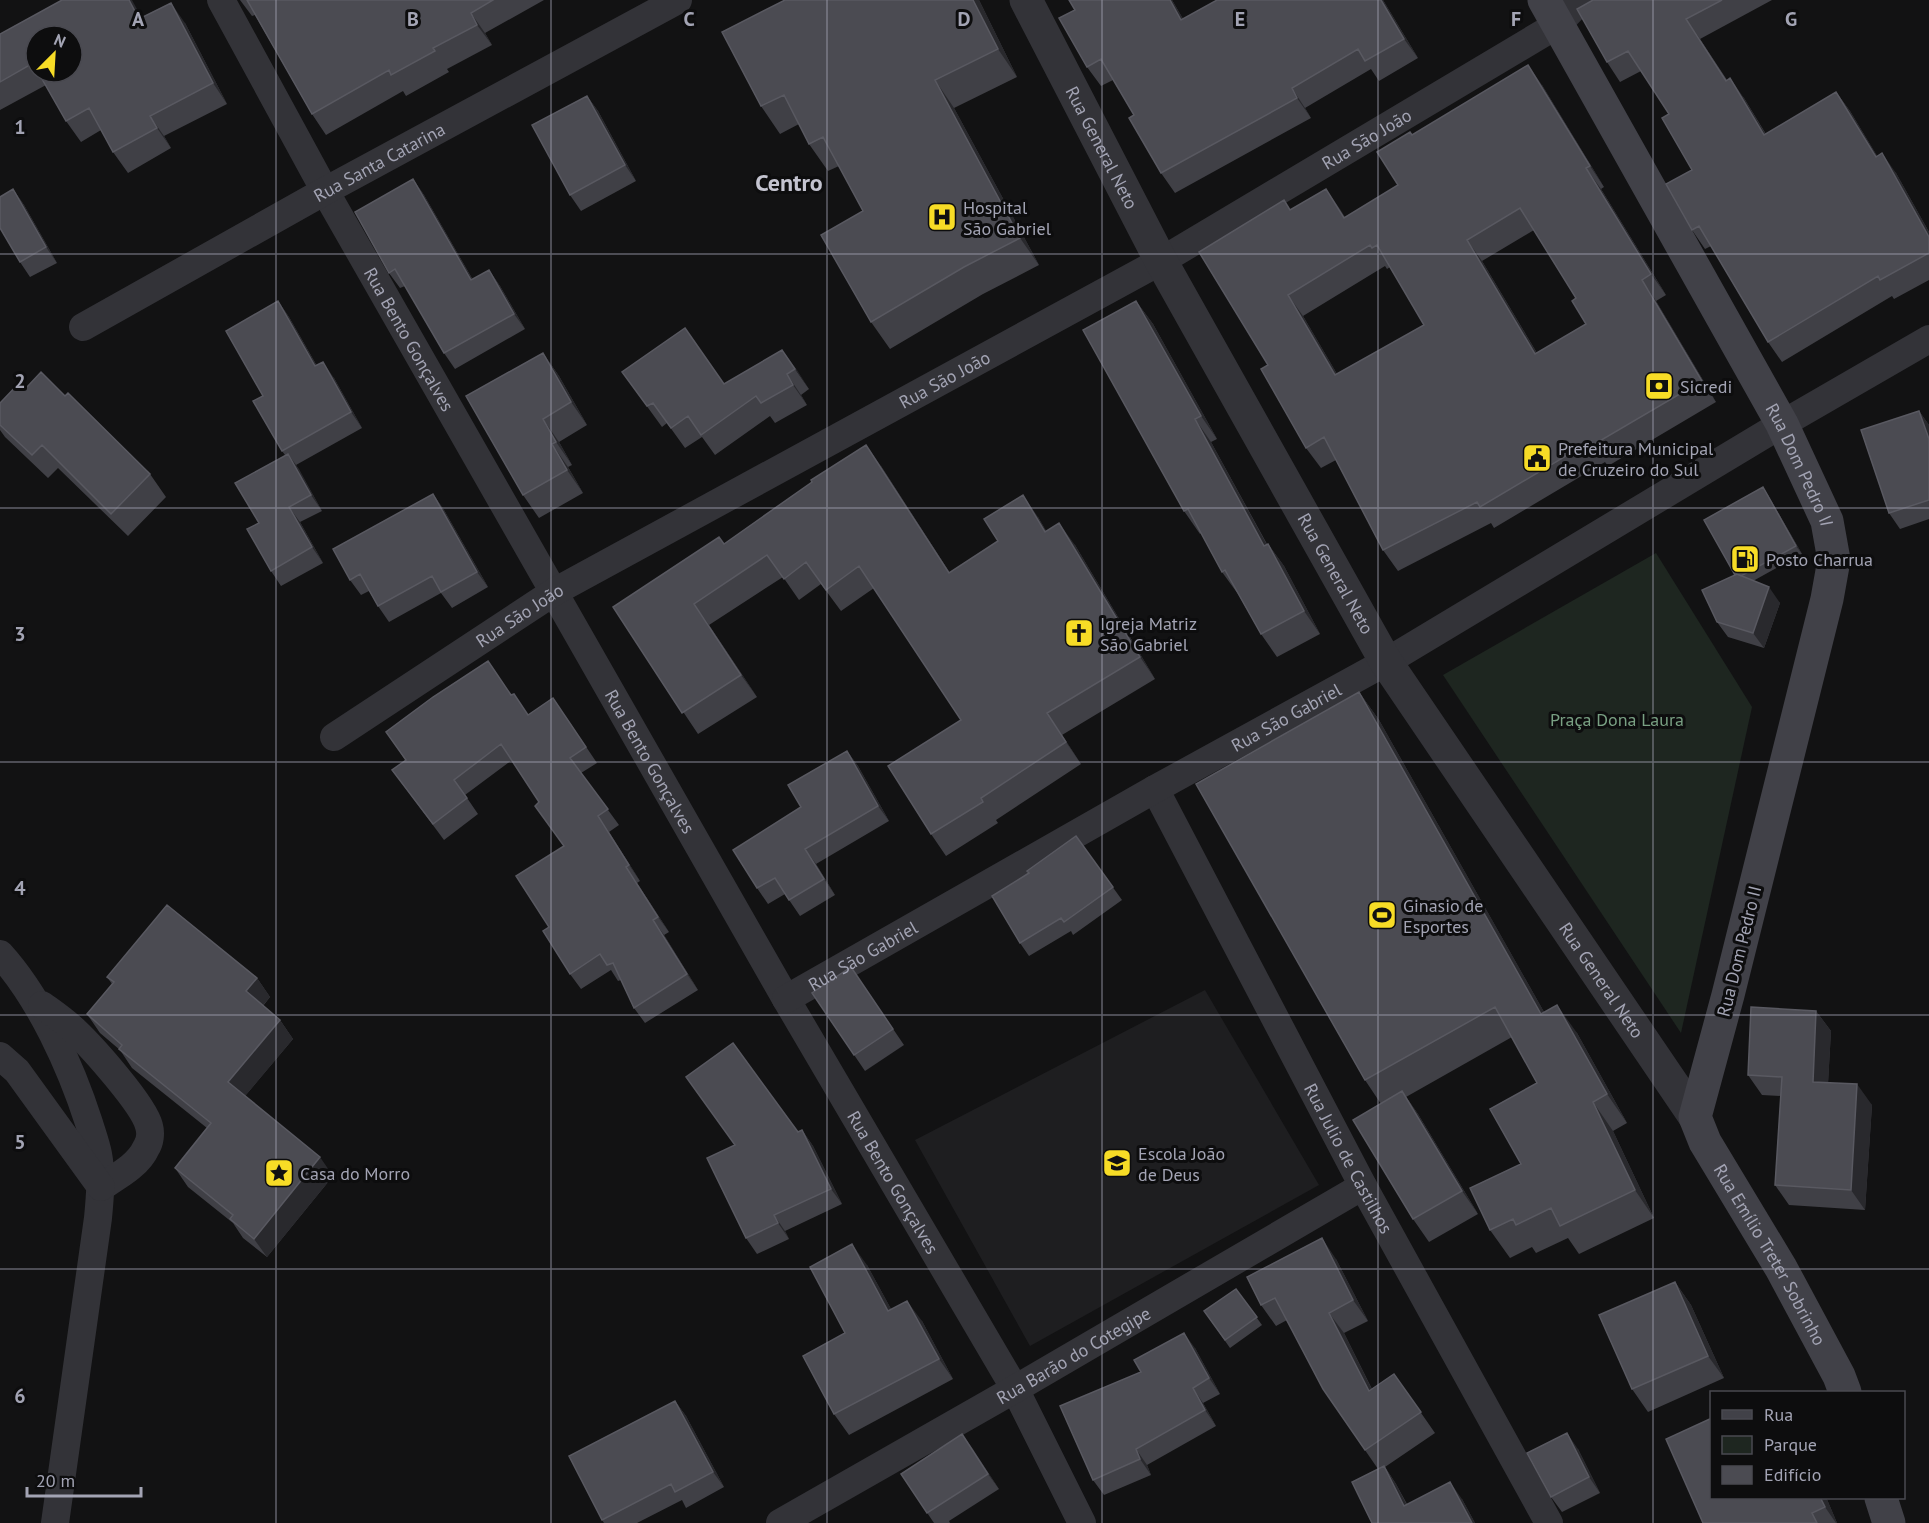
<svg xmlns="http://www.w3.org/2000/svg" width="1929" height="1523" font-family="'PT Sans',sans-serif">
<rect width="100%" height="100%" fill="#121213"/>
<path fill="#1e1e20" d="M 1205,990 L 1319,1185 L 1030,1346 L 915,1140 Z"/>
<path fill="#1e2620" d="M 1656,553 L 1752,707 L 1681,1033 L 1443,675 Z"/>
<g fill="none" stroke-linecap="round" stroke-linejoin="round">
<g stroke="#333338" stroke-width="28">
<path id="s1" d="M 221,0 L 325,191 L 786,999 L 1015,1389 L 1082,1523"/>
<path id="s2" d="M 83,327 L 325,191 L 678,0"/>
<path id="s3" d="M 334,737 L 554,592 L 1161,261 L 1557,25 L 1581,0"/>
<path id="s4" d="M 1155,789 L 1363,1186 L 1549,1523"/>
<path d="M 0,954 C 40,998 71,1067 89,1123 C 92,1133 96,1144 98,1154 C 102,1175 100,1197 98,1218 L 55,1523"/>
<path id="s5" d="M 786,999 L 1155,789 L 1386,662 L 1782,424 L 1929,339"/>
<path d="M 42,1005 C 53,1013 65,1021 75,1031 C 92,1047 144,1105 149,1126 C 151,1133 150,1142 146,1148 C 138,1166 116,1177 101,1187"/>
<path d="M 0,1056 L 17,1071 L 101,1187"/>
<path id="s6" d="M 780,1523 L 1015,1389 L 1363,1186"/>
</g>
<path stroke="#333338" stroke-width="33" id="s7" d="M 1026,0 L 1161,261 L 1386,662 L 1695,1117"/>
<g stroke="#414148" stroke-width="33">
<path id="s8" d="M 1544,0 L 1782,424 L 1827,521 L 1834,560 L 1827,599 L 1728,995 L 1695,1117 L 1705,1142 L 1781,1268 L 1839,1376 L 1845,1392"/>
<path d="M 1881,1498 L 1889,1523"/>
</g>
</g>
<path fill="#404046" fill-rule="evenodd" d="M 240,0 L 544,0 L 485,33 L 492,45 L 447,69 L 449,72 L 406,96 L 403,91 L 326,135 L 312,114 L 255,15 L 252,16 Z
M 785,0 L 979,0 L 1017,77 L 954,108 L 1039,265 L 983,294 L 890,349 L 871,322 L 863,211 L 839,166 L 828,171 L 809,144 L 799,124 L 780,134 L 761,106 Z
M 1069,0 L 1172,0 L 1183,19 L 1383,0 L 1418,58 L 1379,81 L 1371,69 L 1305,108 L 1311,118 L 1175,193 L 1161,173 L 1134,115 L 1113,80 L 1101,86 L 1087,67 L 1075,10 Z
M 1593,0 L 1772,0 L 1700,39 L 1727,80 L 1744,98 L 1766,134 L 1836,92 L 1850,111 L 1877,156 L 1896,173 L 1929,232 L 1929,280 L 1894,299 L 1892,296 L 1782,362 L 1768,342 L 1711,246 L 1705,249 L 1692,230 L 1692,170 L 1669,114 L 1641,71 L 1620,82 L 1607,62 Z
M 142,18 L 185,23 L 227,104 L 164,136 L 171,148 L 128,173 L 113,152 L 101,130 L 81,142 L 66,121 L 46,85 L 0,110 L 0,34 ZM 36,36 L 72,72 L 36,72 Z
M 1542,85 L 1604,187 L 1601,189 L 1666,295 L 1656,301 L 1716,402 L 1608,466 L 1605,462 L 1494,528 L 1491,523 L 1398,571 L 1383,550 L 1336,460 L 1321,468 L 1306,448 L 1268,365 L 1284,200 L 1290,210 L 1326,189 L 1345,218 L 1398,185 L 1412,135 ZM 1534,230 L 1576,298 L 1586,324 L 1537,353 L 1482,261 ZM 1385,266 L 1387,269 L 1390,267 L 1424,325 L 1337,374 L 1303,316 Z
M 587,96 L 598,111 L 636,181 L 581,211 L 570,195 Z
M 413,179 L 424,195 L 473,280 L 489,270 L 500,286 L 525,329 L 455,369 L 444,353 L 405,286 L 400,288 L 389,273 Z
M 13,189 L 24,205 L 57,263 L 30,277 L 20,262 Z
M 278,301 L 289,317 L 317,366 L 334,378 L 362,428 L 296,465 L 322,511 L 300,522 L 323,563 L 281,586 L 271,571 L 259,523 L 285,455 L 282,451 L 263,396 Z
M 1136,301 L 1153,324 L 1217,439 L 1211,442 L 1267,544 L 1268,544 L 1284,566 L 1320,634 L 1277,657 L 1261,634 L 1238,594 L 1222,572 L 1201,533 L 1200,534 L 1184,511 Z
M 782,350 L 809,389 L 801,395 L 807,405 L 775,423 L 770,416 L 715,455 L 702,437 L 685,448 L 667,423 L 662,427 L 622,372 L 724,384 Z
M 543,353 L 559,376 L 587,425 L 559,442 L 572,465 L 568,467 L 583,493 L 539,518 L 523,495 Z
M 27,387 L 65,396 L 150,474 L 166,497 L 128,536 L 58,468 L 48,478 L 5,437 L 0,430 L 0,403 Z
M 1919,411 L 1929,425 L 1929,519 L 1900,529 L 1889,513 Z
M 881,466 L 950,573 L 1038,517 L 1046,531 L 1075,545 L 1155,679 L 1062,735 L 1081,764 L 996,820 L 998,823 L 946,856 L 931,834 L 961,720 L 874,588 L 841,611 L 821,584 L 799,600 L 783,577 L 709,625 L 757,697 L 698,734 L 613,607 L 724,544 Z
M 433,494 L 444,510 L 488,587 L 452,608 L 441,593 L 389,622 L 378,606 L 369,591 L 361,595 L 350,580 Z
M 1768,495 L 1802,554 L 1753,581 L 1780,603 L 1764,648 L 1728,637 L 1717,622 Z
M 1359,692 L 1379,720 L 1544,1012 L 1577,1033 L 1627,1123 L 1613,1131 L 1654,1218 L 1579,1254 L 1568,1238 L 1536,1253 L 1532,1247 L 1510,1258 L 1490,1230 L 1521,1164 L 1537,1083 L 1512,1037 L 1406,1097 L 1418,1114 L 1478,1214 L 1429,1242 L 1413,1219 L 1381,1104 L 1365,1080 Z
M 512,695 L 528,715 L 564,714 L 597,763 L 581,773 L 619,825 L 609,832 L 640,881 L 637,883 L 669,932 L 664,935 L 698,990 L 645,1023 L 634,1008 L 621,980 L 618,981 L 611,970 L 581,989 L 570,974 L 549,927 L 564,846 L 539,802 L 512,760 L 465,795 L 478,814 L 444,840 L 392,770 L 406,761 L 386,732 Z
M 847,751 L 858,766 L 889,821 L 816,864 L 835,895 L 800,916 L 785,894 L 768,904 L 757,888 L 801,807 Z
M 1076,836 L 1122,900 L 1073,935 L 1071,931 L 1029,956 L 1020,943 L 1029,873 Z
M 851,967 L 904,1045 L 865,1071 L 812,993 Z
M 107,977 L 257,978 L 270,997 L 263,1006 L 280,1020 L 293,1039 L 245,1096 L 333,1176 L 267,1257 L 243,1238 L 233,1223 L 188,1187 L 175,1168 L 207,1128 L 132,1068 L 120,1050 L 100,1033 L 87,1014 L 112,984 Z
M 1816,1011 L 1831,1031 L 1828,1083 L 1872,1105 L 1865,1210 L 1789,1205 L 1775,1185 L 1781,1096 L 1762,1095 L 1748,1075 Z
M 802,1130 L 813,1146 L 842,1204 L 785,1231 L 789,1239 L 757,1254 L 746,1238 L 735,1145 L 798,1132 Z
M 1336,1259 L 1368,1321 L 1344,1333 L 1372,1389 L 1394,1374 L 1435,1433 L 1385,1467 L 1396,1484 L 1407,1504 L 1462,1499 L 1475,1523 L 1372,1523 L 1378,1469 L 1323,1389 L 1287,1320 L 1276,1326 L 1261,1305 Z
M 867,1265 L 891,1309 L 922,1321 L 953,1379 L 849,1435 L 834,1414 L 845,1333 Z
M 1675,1282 L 1691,1305 L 1724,1378 L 1648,1412 L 1632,1389 Z
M 1236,1289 L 1262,1325 L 1230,1348 L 1204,1311 Z
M 1195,1348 L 1220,1394 L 1203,1403 L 1216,1426 L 1147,1465 L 1151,1475 L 1104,1495 L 1093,1480 Z
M 675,1401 L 686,1416 L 724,1487 L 686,1508 L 682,1500 L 637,1523 L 604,1523 L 602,1520 Z
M 962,1434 L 999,1489 L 949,1521 L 950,1523 L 934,1523 L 901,1474 Z
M 1578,1449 L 1600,1493 L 1562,1512 L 1551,1497 Z
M 1712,1497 L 1826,1497 L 1837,1523 L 1703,1523 Z"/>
<path fill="#29292d" d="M 129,0 L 132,0 L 154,40 L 139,19 Z
M 973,0 L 979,0 L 1017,77 L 998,49 Z
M 1170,0 L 1172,0 L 1195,39 L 1181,20 Z
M 1381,0 L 1383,0 L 1418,58 L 1404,39 Z
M 171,3 L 185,23 L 227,104 L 213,83 Z
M 471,13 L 485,33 L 492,45 L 477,25 Z
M 1686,19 L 1700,39 L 1739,101 L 1726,81 Z
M 1528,65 L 1542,85 L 1604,187 L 1590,166 Z
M 1730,78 L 1744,98 L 1778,155 L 1764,135 Z
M 935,80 L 954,108 L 1039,265 L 1020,238 Z
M 1292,88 L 1305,108 L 1311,118 L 1297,98 Z
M 1836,92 L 1850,111 L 1890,177 L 1876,157 Z
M 587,96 L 598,111 L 636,181 L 625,165 Z
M 150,116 L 164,136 L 171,148 L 157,128 Z
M 1882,153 L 1896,173 L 1929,232 L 1929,237 Z
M 1586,168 L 1601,189 L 1666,295 L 1651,274 Z
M 413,179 L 424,195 L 482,296 L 471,280 Z
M 13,189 L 24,205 L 57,263 L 46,247 Z
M 1326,189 L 1340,209 L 1359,239 L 1344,218 Z
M 1467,240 L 1482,261 L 1550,375 L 1535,354 Z
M 489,270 L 500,286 L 525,329 L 514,314 Z
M 1642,280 L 1656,301 L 1716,402 L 1702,381 Z
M 1288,295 L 1303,316 L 1350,396 L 1335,375 Z
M 278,301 L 289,317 L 326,382 L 315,366 Z
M 1136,301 L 1153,324 L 1217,439 L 1201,416 Z
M 782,350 L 797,370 L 809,389 L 795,369 Z
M 543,353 L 559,376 L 587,425 L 571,402 Z
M 323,362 L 334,378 L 362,428 L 351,412 Z
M 787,374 L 801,395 L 807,405 L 793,385 Z
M 1919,411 L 1929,425 L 1929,439 Z
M 543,419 L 559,442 L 572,465 L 556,442 Z
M 1195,419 L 1211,442 L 1280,569 L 1264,546 Z
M 552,444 L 568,467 L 583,493 L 567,470 Z
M 866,445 L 881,466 L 964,595 L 949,573 Z
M 288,454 L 299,469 L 322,511 L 311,495 Z
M 1763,487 L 1768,495 L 1802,554 L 1796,546 Z
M 433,494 L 444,510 L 488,587 L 477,572 Z
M 1023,495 L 1038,517 L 1060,554 L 1045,532 Z
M 289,507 L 300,522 L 323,563 L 312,547 Z
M 1059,523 L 1075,545 L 1155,679 L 1140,657 Z
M 1268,544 L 1284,566 L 1320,634 L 1304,611 Z
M 1769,587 L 1780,603 L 1764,648 L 1753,633 Z
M 694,604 L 709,625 L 757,697 L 741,675 Z
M 1359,692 L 1379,720 L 1561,1042 L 1541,1014 Z
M 1047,713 L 1062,735 L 1081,764 L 1066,742 Z
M 847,751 L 858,766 L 889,821 L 878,806 Z
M 598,816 L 609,832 L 640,881 L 629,865 Z
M 805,849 L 816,864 L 835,895 L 824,879 Z
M 626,867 L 637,883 L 669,932 L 658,917 Z
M 653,920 L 664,935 L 698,990 L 687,974 Z
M 257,978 L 270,997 L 259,1010 L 246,991 Z
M 1557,1005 L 1577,1033 L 1627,1123 L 1607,1094 Z
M 1816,1011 L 1831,1031 L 1827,1102 L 1813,1082 Z
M 280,1020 L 293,1039 L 241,1101 L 228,1082 Z
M 1857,1084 L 1872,1105 L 1865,1210 L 1851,1190 Z
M 1402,1091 L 1418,1114 L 1478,1214 L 1462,1191 Z
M 1593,1102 L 1613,1131 L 1654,1218 L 1635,1190 Z
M 802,1130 L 813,1146 L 842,1204 L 831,1189 Z
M 320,1157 L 333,1176 L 267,1257 L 254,1239 Z
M 774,1215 L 785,1231 L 789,1239 L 778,1223 Z
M 1322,1238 L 1336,1259 L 1368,1321 L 1353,1300 Z
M 852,1244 L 867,1265 L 903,1331 L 888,1311 Z
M 1675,1282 L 1691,1305 L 1724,1378 L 1708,1356 Z
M 907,1301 L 922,1321 L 953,1379 L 939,1359 Z
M 1329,1313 L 1344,1333 L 1383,1412 L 1369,1391 Z
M 1184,1333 L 1195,1348 L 1220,1394 L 1209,1378 Z
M 1193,1388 L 1203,1403 L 1216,1426 L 1205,1410 Z
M 675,1401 L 686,1416 L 724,1487 L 713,1472 Z
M 1567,1433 L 1578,1449 L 1600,1493 L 1589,1477 Z
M 962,1434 L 973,1449 L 999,1489 L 988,1474 Z
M 1136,1449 L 1147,1465 L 1151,1475 L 1140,1459 Z
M 1384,1466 L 1396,1484 L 1416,1523 L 1404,1506 Z
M 1450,1482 L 1462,1499 L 1475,1523 L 1472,1523 Z
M 1820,1497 L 1826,1497 L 1837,1523 L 1836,1523 L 1825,1507 Z"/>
<path fill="#4b4b52" stroke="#595961" stroke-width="1.5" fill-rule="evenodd" d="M 62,0 L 129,0 L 139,19 L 171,3 L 213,83 L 150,116 L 157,128 L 113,152 L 89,108 L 66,121 L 38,72 L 72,72 L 72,36 L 36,36 L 36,69 L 33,63 L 0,82 L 0,34 Z
M 247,0 L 493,0 L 471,13 L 477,25 L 433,48 L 435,51 L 391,75 L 389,70 L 312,114 Z
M 785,0 L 973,0 L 998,49 L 935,80 L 1020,238 L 964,267 L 871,322 L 821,235 L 863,211 L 823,137 L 809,144 L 784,95 L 761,106 L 722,32 Z
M 1069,0 L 1170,0 L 1181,20 L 1217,0 L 1381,0 L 1404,39 L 1365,61 L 1358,49 L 1292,88 L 1297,98 L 1161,173 L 1129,118 L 1134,115 L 1101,59 L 1087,67 L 1059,18 L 1075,10 Z
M 1593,0 L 1722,0 L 1686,19 L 1726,81 L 1730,78 L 1764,135 L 1836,92 L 1876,157 L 1882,153 L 1929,237 L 1929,253 L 1880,280 L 1878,276 L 1768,342 L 1699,226 L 1692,230 L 1666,184 L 1692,170 L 1662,118 L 1669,114 L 1628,51 L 1607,62 L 1577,9 Z
M 1528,65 L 1590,166 L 1586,168 L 1651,274 L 1642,280 L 1702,381 L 1593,445 L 1591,441 L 1480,507 L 1477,502 L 1383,550 L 1324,437 L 1306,448 L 1261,369 L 1268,365 L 1199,252 L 1284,200 L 1290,210 L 1326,189 L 1344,218 L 1398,185 L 1377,152 L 1410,132 L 1412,135 ZM 1520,208 L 1576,298 L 1572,301 L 1586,324 L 1535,354 L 1467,240 ZM 1370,245 L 1372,248 L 1377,245 L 1424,325 L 1335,375 L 1288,295 Z
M 587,96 L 625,165 L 570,195 L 532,125 Z
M 413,179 L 471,280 L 489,270 L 514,314 L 444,353 L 395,269 L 389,273 L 355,212 Z
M 13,189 L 46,247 L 20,262 L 0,228 L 0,197 Z
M 278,301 L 315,366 L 323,362 L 351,412 L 282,451 L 253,401 L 263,396 L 226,331 Z
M 1136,301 L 1201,416 L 1195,419 L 1264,546 L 1268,544 L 1304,611 L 1261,634 L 1225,570 L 1222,572 L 1188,509 L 1184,511 L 1083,330 Z
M 685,328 L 724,384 L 782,350 L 795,369 L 787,374 L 793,385 L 761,403 L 756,396 L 701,435 L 688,416 L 671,428 L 653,403 L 647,406 L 622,372 Z
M 543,353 L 571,402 L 543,419 L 556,442 L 552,444 L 567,470 L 523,495 L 466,396 Z
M 41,372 L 65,396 L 68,393 L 150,474 L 111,514 L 42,445 L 32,455 L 0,425 L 0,403 L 21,381 L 27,387 Z
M 1919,411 L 1929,439 L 1929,500 L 1889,513 L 1861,430 Z
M 866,445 L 949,573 L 998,541 L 984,519 L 1023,495 L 1045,532 L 1059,523 L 1140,657 L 1047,713 L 1066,742 L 981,798 L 983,802 L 931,834 L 888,766 L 961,720 L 859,566 L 826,590 L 806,562 L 784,579 L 767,555 L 694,604 L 741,675 L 682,713 L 613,607 L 719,537 L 724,544 L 812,482 L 811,480 Z
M 288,454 L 311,495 L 289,507 L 312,547 L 271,571 L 247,529 L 259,523 L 235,483 Z
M 1763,487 L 1796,546 L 1741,576 L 1737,574 L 1735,575 L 1704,520 Z
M 433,494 L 477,572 L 441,592 L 432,576 L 378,606 L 360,574 L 350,580 L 333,549 Z
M 1737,574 L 1769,587 L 1753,633 L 1717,622 L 1702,590 Z
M 488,661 L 511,695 L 514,694 L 528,715 L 553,698 L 586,747 L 570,758 L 608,809 L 598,816 L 629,865 L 626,867 L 658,917 L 653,920 L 687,974 L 634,1008 L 613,963 L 607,965 L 600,954 L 570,974 L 543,931 L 549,927 L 516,876 L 564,846 L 535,806 L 539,802 L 501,744 L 454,780 L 467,798 L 433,824 L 392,770 L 406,760 L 386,732 L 433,697 Z
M 1359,692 L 1541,1014 L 1557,1005 L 1607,1094 L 1593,1102 L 1635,1190 L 1560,1226 L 1551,1208 L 1516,1225 L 1513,1219 L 1490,1230 L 1470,1188 L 1521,1164 L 1490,1109 L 1537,1083 L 1495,1007 L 1365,1080 L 1196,784 Z
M 847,751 L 878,806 L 805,849 L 824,879 L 789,900 L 775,878 L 757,888 L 733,850 L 801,807 L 788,785 Z
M 1076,836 L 1113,887 L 1064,922 L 1061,918 L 1020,943 L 992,896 L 1029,873 L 1027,871 Z
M 167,905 L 257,978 L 246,991 L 280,1020 L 228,1082 L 320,1157 L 254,1239 L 230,1219 L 233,1215 L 175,1168 L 211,1123 L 119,1049 L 122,1045 L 87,1014 L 114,982 L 107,977 Z
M 851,967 L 893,1029 L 854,1055 L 812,993 Z
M 1751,1007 L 1816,1011 L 1813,1082 L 1857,1084 L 1851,1190 L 1775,1185 L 1782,1077 L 1748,1075 Z
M 733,1043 L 798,1132 L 802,1130 L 831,1189 L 774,1215 L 778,1223 L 746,1238 L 707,1158 L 735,1145 L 686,1077 Z
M 1402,1091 L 1462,1191 L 1413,1219 L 1353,1120 Z
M 1322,1238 L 1353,1300 L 1329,1313 L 1369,1391 L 1394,1374 L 1421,1412 L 1365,1450 L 1323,1389 L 1275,1298 L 1261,1305 L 1247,1277 Z
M 852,1244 L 888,1311 L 907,1301 L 939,1359 L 834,1414 L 803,1356 L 845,1333 L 810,1267 Z
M 1675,1282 L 1708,1356 L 1632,1389 L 1599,1315 Z
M 1236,1289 L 1257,1317 L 1225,1340 L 1204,1311 Z
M 1184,1333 L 1209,1378 L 1193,1388 L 1205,1410 L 1136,1449 L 1140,1459 L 1093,1480 L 1060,1406 L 1141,1372 L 1134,1360 Z
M 675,1401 L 713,1472 L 675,1492 L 671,1484 L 602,1520 L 569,1456 Z
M 1712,1418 L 1712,1497 L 1820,1497 L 1825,1507 L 1812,1513 L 1817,1523 L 1703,1523 L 1666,1439 Z
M 1567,1433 L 1589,1477 L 1551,1497 L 1527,1453 Z
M 962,1434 L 988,1474 L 927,1513 L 901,1474 Z
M 1384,1466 L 1404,1506 L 1450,1482 L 1472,1523 L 1372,1523 L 1352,1482 Z"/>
<path fill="none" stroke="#a3a4b4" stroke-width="1.5" stroke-opacity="0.55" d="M 276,0 L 276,1523M 551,0 L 551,1523M 827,0 L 827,1523M 1102,0 L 1102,1523M 1378,0 L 1378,1523M 1653,0 L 1653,1523M 0,254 L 1929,254M 0,508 L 1929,508M 0,762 L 1929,762M 0,1015 L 1929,1015M 0,1269 L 1929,1269"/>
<defs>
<g id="hospital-square" transform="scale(1.5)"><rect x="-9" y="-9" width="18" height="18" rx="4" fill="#f7dc26" stroke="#0d0d0e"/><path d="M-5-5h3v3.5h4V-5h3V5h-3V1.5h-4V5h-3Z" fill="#111"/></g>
<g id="bank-square" transform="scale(1.5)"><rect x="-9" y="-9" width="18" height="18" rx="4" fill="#f7dc26" stroke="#0d0d0e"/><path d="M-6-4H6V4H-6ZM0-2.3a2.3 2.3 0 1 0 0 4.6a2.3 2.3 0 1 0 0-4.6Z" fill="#111"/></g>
<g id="civic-square" transform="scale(1.5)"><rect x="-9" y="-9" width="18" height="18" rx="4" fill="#f7dc26" stroke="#0d0d0e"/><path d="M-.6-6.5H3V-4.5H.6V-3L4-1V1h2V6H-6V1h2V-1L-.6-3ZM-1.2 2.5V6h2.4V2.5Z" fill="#111"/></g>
<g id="fuel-square" transform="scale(1.5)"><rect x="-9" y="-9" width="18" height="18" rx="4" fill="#f7dc26" stroke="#0d0d0e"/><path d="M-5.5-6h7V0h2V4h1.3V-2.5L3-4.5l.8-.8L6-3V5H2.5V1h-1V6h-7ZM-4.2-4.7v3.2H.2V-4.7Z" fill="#111"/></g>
<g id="church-square" transform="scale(1.5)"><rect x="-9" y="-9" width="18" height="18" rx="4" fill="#f7dc26" stroke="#0d0d0e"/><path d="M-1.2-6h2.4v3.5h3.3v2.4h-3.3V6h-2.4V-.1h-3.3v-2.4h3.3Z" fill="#111"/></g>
<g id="stadium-square" transform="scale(1.5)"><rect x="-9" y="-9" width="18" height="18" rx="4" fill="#f7dc26" stroke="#0d0d0e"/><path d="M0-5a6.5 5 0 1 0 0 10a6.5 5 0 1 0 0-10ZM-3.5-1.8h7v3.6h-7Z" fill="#111"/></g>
<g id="university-square" transform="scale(1.5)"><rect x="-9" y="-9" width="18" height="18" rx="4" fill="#f7dc26" stroke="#0d0d0e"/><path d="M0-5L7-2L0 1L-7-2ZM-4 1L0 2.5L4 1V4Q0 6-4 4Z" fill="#111"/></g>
<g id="sight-square" transform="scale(1.5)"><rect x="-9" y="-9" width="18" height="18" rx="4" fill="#f7dc26" stroke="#0d0d0e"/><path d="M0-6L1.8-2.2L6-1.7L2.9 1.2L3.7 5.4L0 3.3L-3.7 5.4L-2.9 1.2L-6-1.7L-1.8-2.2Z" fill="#111"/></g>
</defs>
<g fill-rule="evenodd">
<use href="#hospital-square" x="942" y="217"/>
<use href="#bank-square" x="1659" y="386"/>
<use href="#civic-square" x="1537" y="458"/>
<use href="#fuel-square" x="1745" y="559"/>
<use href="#church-square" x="1079" y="633"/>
<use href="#stadium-square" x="1382" y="915"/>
<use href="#university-square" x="1117" y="1163"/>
<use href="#sight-square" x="279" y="1173"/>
</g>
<g text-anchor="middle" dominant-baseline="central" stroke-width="6" stroke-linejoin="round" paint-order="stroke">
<g font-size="18" fill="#a3a4b4" stroke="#0d0d0e">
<text stroke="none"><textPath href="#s3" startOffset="1194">Rua São João</textPath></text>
<text stroke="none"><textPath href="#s7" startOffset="166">Rua General Neto</textPath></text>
<text stroke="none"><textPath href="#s2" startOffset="339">Rua Santa Catarina</textPath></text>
<text stroke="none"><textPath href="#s1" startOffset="388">Rua Bento Gonçalves</textPath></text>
<text stroke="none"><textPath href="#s3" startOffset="708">Rua São João</textPath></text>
<text stroke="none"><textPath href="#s8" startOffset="531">Rua Dom Pedro II</textPath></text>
<text stroke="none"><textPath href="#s7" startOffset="652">Rua General Neto</textPath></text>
<text stroke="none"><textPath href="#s3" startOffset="222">Rua São João</textPath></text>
<text stroke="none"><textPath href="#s5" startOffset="574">Rua São Gabriel</textPath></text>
<text stroke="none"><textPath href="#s1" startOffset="874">Rua Bento Gonçalves</textPath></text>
<text transform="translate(1739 951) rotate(-76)">Rua Dom Pedro II</text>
<text stroke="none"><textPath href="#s5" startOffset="88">Rua São Gabriel</textPath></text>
<text stroke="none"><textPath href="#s7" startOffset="1138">Rua General Neto</textPath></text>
<text stroke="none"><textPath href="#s4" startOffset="417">Rua Julio de Castilhos</textPath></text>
<text stroke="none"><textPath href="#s1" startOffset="1360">Rua Bento Gonçalves</textPath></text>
<text stroke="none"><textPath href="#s8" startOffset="1364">Rua Emílio Treter Sobrinho</textPath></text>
<text stroke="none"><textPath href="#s6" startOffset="338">Rua Barão do Cotegipe</textPath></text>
</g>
<g font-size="18" fill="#a3a4b4" stroke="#0d0d0e" text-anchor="start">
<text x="963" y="207">Hospital<tspan x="963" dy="21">São Gabriel</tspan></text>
<text x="1680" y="386">Sicredi</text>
<text x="1558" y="448">Prefeitura Municipal<tspan x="1558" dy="21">de Cruzeiro do Sul</tspan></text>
<text x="1766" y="559">Posto Charrua</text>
<text x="1100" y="623">Igreja Matriz<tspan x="1100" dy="21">São Gabriel</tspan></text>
<text x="1403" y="905">Ginasio de<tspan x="1403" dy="21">Esportes</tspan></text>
<text x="1138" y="1153">Escola João<tspan x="1138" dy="21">de Deus</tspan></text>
<text x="300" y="1173">Casa do Morro</text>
</g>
<g font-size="18" fill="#79a083" stroke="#0d0d0e">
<text x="1617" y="719">Praça Dona Laura</text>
</g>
<g font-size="24" font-weight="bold" fill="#c4c4d0" stroke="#0d0d0e">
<text x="789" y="182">Centro</text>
</g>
</g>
<g font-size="20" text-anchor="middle" font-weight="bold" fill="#a3a4b4" stroke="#0d0d0e" stroke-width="6" stroke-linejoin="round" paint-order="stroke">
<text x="138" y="26">A</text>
<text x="413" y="26">B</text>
<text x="689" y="26">C</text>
<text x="964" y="26">D</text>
<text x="1240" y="26">E</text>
<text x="1516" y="26">F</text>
<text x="1791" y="26">G</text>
<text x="20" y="134">1</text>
<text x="20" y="388">2</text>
<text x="20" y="641">3</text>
<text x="20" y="895">4</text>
<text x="20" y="1149">5</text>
<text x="20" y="1403">6</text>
</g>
<rect x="1710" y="1391" width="195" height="108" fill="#0d0d0e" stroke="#494950" stroke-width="1.5"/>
<rect x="1722" y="1410" width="30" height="9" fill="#414148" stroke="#494950" stroke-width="1.5"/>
<text x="1764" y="1421" font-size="18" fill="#a3a4b4">Rua</text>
<rect x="1722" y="1436" width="30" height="18" fill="#1e2620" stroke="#494950" stroke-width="1.5"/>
<text x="1764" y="1451" font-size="18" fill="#a3a4b4">Parque</text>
<rect x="1722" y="1466" width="30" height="18" fill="#4b4b52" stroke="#494950" stroke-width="1.5"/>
<text x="1764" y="1481" font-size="18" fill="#a3a4b4">Edifício</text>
<g transform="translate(54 54) rotate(24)"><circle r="28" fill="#0d0d0e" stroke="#494950" stroke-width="1.5"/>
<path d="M0-4.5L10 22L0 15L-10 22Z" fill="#f7dc26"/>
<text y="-9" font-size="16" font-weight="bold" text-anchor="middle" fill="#a3a4b4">N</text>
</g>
<path d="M27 1487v9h114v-9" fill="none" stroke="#a3a4b4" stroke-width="3"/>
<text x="36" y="1487" font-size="18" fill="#a3a4b4" stroke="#0d0d0e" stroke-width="4.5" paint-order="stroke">20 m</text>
</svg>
